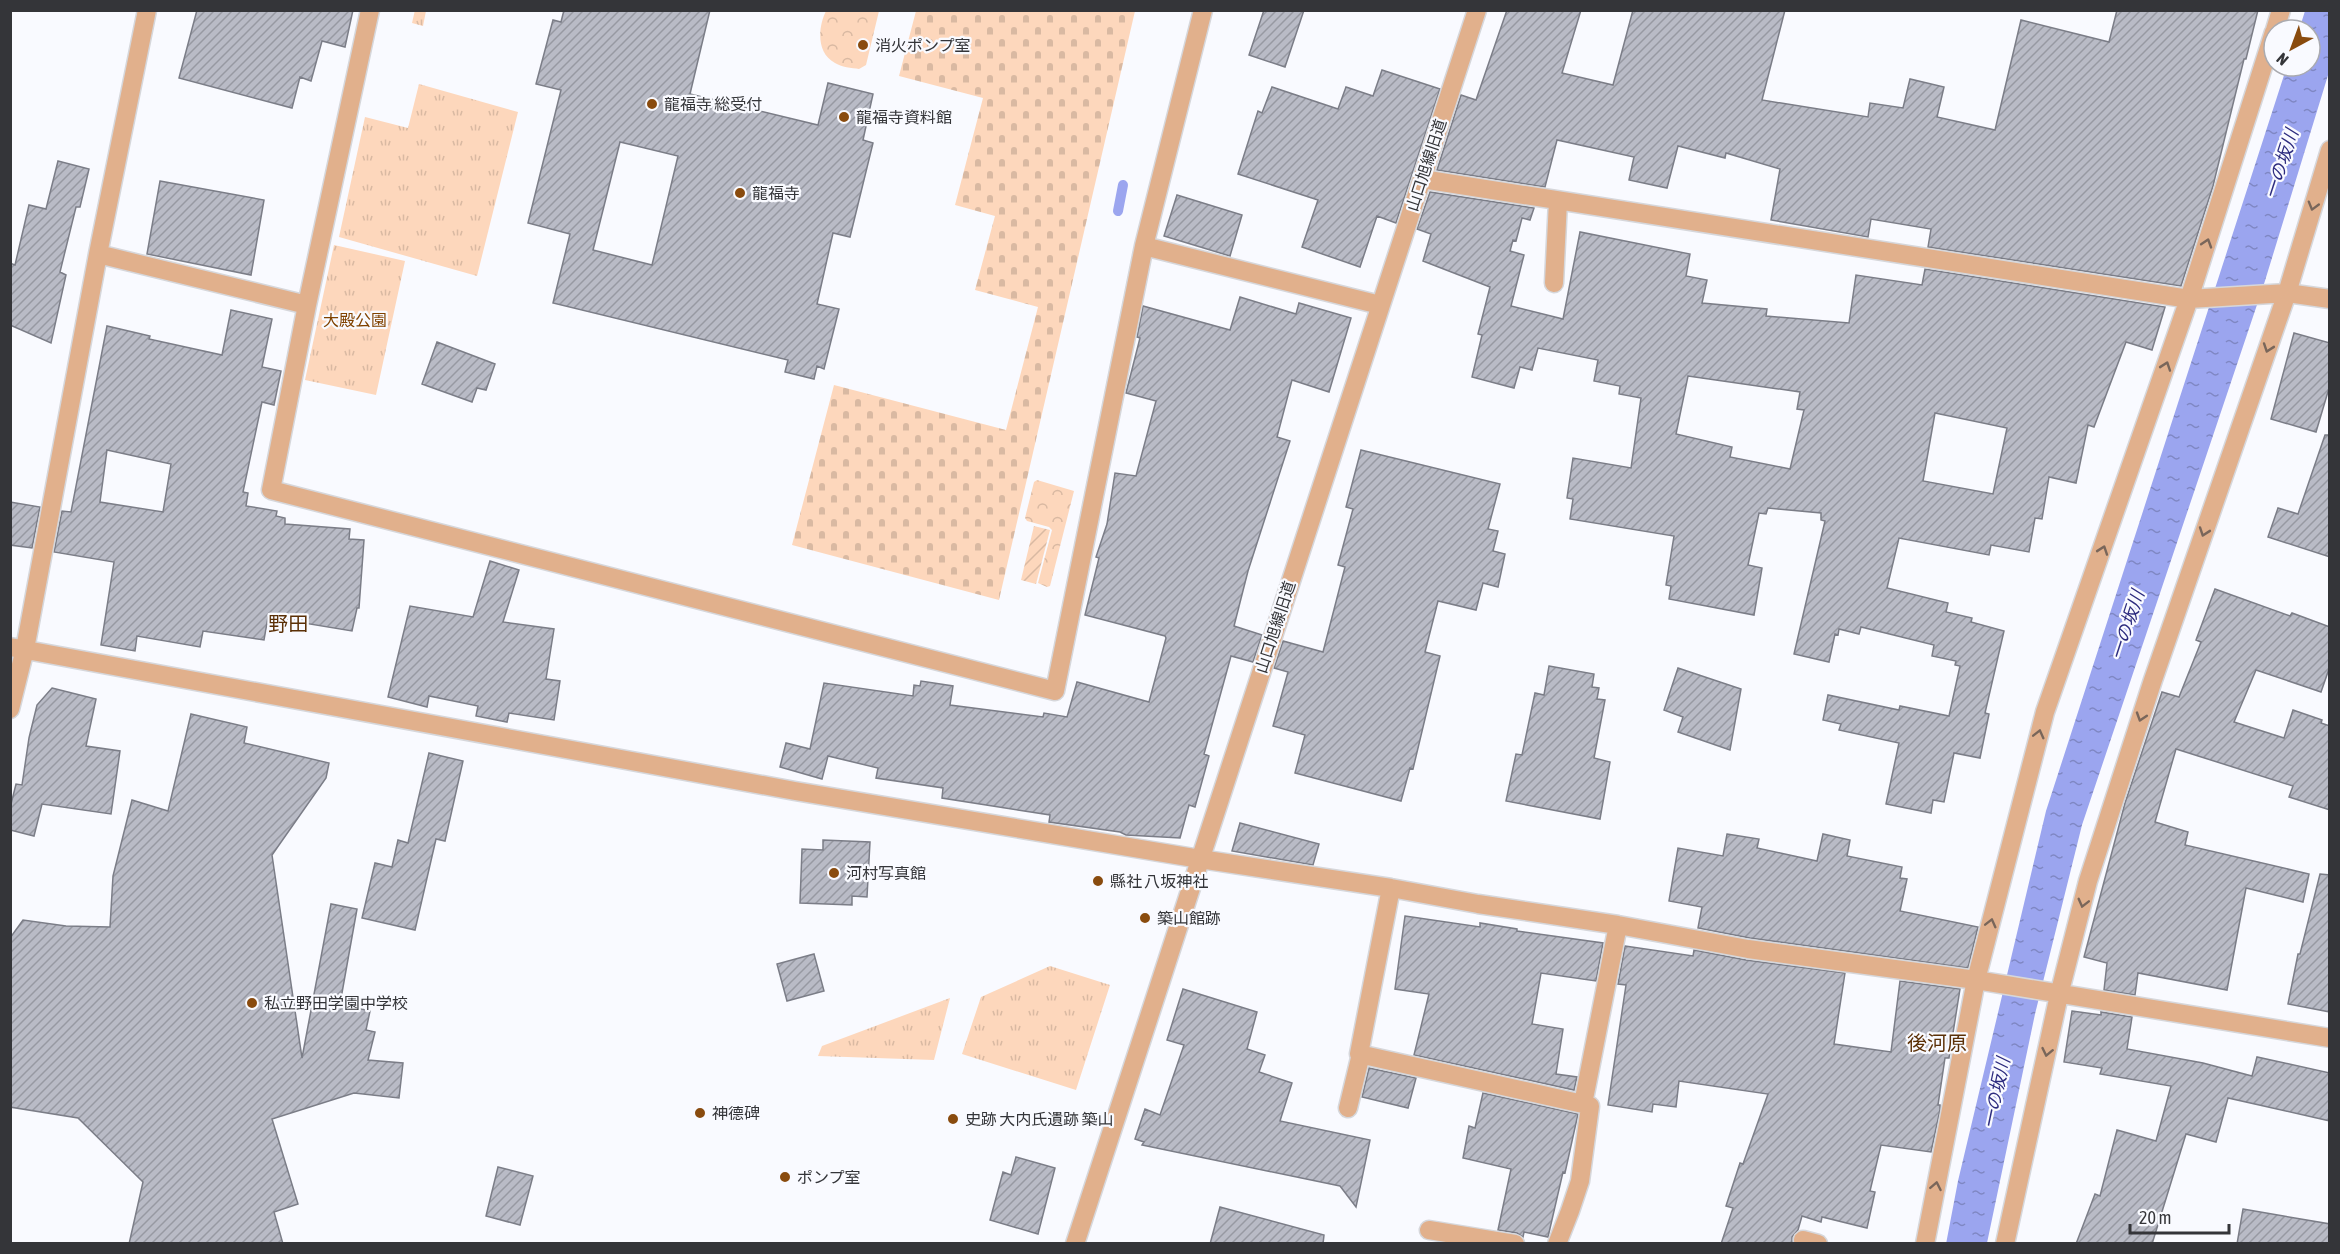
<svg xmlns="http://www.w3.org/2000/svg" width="2340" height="1254" font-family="'Asap Condensed','Noto Sans JP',sans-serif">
<defs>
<pattern id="grass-tufts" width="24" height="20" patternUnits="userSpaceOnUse" patternTransform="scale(1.5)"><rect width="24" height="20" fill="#fdd7bc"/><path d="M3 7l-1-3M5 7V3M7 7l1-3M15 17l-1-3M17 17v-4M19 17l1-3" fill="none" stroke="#d9b9a2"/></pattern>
<pattern id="forest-crowns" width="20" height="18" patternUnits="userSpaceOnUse" patternTransform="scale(1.5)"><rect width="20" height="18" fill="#fdd7bc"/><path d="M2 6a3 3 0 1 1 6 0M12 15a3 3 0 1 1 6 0" fill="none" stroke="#d9b9a2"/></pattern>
<pattern id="cemetery-stones" width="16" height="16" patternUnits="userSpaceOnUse" patternTransform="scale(1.5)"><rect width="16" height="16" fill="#fdd7bc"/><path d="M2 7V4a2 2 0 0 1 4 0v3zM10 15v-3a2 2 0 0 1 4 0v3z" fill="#d9b9a2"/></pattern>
<pattern id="garden-furrows" width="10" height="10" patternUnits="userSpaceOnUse" patternTransform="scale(1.5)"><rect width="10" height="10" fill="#fdd7bc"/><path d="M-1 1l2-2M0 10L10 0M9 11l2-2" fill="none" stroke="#d9b9a2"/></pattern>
<pattern id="water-ripples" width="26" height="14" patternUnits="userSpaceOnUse" patternTransform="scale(1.5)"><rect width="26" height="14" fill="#9ba5ef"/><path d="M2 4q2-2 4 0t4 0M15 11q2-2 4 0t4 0" fill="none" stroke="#7f87c3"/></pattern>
<pattern id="building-hatch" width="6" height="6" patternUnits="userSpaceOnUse" patternTransform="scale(1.5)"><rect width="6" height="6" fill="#b9bbc6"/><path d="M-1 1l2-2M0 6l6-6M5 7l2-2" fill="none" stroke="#9799a2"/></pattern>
</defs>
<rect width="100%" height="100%" fill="#f9faff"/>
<path fill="url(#grass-tufts)" d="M 415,10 L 426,11 L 423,26 L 412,23 Z
M 419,84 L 518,112 L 477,276 L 339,237 L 365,117 L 408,128 Z
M 334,245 L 405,261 L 376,395 L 305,380 Z
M 1050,966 L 1110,985 L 1076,1090 L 962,1054 L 981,997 Z
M 950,998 L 934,1060 L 818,1056 L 822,1046 Z"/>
<path fill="url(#forest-crowns)" d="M 826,11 L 879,11 L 866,65 L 859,69 C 852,68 841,67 835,63 C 816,53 818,27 826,11 Z
M 1037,480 L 1074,491 L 1050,586 L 1047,587 L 1038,583 L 1052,530 L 1049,527 L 1027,521 L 1025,518 L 1034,482 Z"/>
<path fill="url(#cemetery-stones)" d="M 916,11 L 1135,11 L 999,600 L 792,545 L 834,385 L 1006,430 L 1038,307 L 975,290 L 995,216 L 955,205 L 983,98 L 899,76 Z"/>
<path fill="url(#garden-furrows)" d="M 1034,526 L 1050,530 L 1036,584 L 1021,580 Z"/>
<path fill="url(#water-ripples)" d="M 2305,11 L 2329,11 L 2329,72 L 2264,284 L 2082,825 L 2035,1014 L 1987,1243 L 1946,1244 L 1958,1181 L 2046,811 L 2287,66 L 2310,66 L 2310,30 L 2299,30 Z"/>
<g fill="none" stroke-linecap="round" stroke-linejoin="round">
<path stroke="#9ba5ef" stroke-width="10" d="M 1118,211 L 1123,185"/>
</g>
<path fill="url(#building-hatch)" stroke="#7b7d87" stroke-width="1.5" fill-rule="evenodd" d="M 197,10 L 353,10 L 345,47 L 322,41 L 311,81 L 300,77 L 292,108 L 179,78 Z
M 564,10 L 710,10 L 690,94 L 818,125 L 828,83 L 873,94 L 863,140 L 873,143 L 850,237 L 833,233 L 817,304 L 839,309 L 824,369 L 817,366 L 814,379 L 785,372 L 788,360 L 553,303 L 570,234 L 528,223 L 561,90 L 536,84 L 553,20 L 561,22 ZM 620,142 L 678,156 L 652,265 L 593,250 Z
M 1264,10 L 1304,10 L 1285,67 L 1249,55 Z
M 1507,10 L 1581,10 L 1562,73 L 1613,85 L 1633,10 L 1785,10 L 1762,100 L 1868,117 L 1870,103 L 1903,108 L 1910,79 L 1944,87 L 1937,117 L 1995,130 L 2021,20 L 2109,42 L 2117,10 L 2258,10 L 2246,59 L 2244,59 L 2213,186 L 2181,286 L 1928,247 L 1931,229 L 1871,219 L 1868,237 L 1771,220 L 1780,169 L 1726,153 L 1725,158 L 1678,146 L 1667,188 L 1629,180 L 1634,157 L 1557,140 L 1545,187 L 1437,170 L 1461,95 L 1476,100 Z
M 1382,70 L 1440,89 L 1396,223 L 1377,216 L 1360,267 L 1302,247 L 1318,200 L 1238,174 L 1258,111 L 1262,113 L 1272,87 L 1338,109 L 1346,87 L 1373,96 Z
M 58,161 L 89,169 L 80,207 L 76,207 L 60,272 L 66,275 L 51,343 L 10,325 L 10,263 L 15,265 L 29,205 L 46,209 Z
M 160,181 L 264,200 L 251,275 L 147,254 Z
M 1430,192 L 1534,208 L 1530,220 L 1522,218 L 1516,241 L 1513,240 L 1510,251 L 1524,255 L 1511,306 L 1563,319 L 1580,232 L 1690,254 L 1686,276 L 1707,280 L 1702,303 L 1767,309 L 1766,316 L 1849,323 L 1856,275 L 1922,285 L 1925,269 L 2165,307 L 2152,350 L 2126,342 L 2094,427 L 2088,425 L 2076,483 L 2049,477 L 2042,519 L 2035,518 L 2029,552 L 1991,545 L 1989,555 L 1899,538 L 1887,588 L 1948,603 L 1946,612 L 1972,618 L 1971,622 L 2004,631 L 1985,713 L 1989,714 L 1980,758 L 1954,753 L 1944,802 L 1933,800 L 1931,813 L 1886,804 L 1899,743 L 1839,730 L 1841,724 L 1823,720 L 1828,695 L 1899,710 L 1900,706 L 1949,716 L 1960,666 L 1955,665 L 1956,661 L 1932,656 L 1934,645 L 1861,627 L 1859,634 L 1839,629 L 1838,635 L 1835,634 L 1829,662 L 1794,654 L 1825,521 L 1821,520 L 1821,513 L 1768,508 L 1766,514 L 1759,513 L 1748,565 L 1762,568 L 1754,615 L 1669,599 L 1671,586 L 1666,585 L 1674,536 L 1570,519 L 1573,499 L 1567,498 L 1573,458 L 1631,468 L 1641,398 L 1619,394 L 1620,386 L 1594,381 L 1598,360 L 1538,348 L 1532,370 L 1520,367 L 1514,388 L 1472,377 L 1482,335 L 1478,334 L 1490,287 L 1423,261 L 1431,234 L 1417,229 ZM 1688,376 L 1800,392 L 1797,409 L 1804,410 L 1790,469 L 1730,457 L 1732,447 L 1676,434 ZM 1935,413 L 2007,428 L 1993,494 L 1923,481 Z
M 1177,195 L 1242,215 L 1230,256 L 1164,236 Z
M 1240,297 L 1296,314 L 1299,303 L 1351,318 L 1329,392 L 1292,380 L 1277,437 L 1290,441 L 1248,571 L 1234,626 L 1262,635 L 1253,662 L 1231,656 L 1204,754 L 1209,756 L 1195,807 L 1189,805 L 1180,838 L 1126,835 L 1120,832 L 1049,822 L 1050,815 L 942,798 L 943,788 L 876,778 L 878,768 L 828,756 L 822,779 L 780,767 L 786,743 L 810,749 L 824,683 L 913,696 L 914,685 L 920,686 L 921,681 L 953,686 L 950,705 L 1043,717 L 1044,713 L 1067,717 L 1077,682 L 1149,702 L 1166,638 L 1165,636 L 1085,615 L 1099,558 L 1096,557 L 1107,524 L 1115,473 L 1136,476 L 1156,401 L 1126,393 L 1140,338 L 1137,337 L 1143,306 L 1230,330 Z
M 231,310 L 272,319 L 262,367 L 281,371 L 274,405 L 262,402 L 243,492 L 248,493 L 246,506 L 277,511 L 276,516 L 285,518 L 285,524 L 350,529 L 349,539 L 364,540 L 359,608 L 357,608 L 352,631 L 268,617 L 264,640 L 203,631 L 200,647 L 137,636 L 135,651 L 101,645 L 114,562 L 54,552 L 62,511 L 71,512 L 107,326 L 150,336 L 149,339 L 222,355 ZM 107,450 L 171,464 L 163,512 L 100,502 Z
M 2294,333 L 2330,343 L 2330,385 L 2316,432 L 2271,419 Z
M 437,342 L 495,364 L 486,390 L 477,388 L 472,402 L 422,384 Z
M 2325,435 L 2330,435 L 2330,557 L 2268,537 L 2278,508 L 2298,514 Z
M 1361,450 L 1500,484 L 1488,529 L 1498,531 L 1493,551 L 1505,554 L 1498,587 L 1483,583 L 1476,610 L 1438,601 L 1425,652 L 1440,656 L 1413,769 L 1410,768 L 1401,801 L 1295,773 L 1305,735 L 1273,726 L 1288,672 L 1274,668 L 1283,641 L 1323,652 L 1345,567 L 1338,565 L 1353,509 L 1346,507 Z
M 10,502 L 40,507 L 32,548 L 10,545 Z
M 490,561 L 519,570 L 503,622 L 554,629 L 546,679 L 560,681 L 554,720 L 509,713 L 507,722 L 476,716 L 478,706 L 429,696 L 427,707 L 388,697 L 410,606 L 473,617 Z
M 2215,589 L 2290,616 L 2292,613 L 2330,627 L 2330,666 L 2321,692 L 2256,670 L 2234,722 L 2284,738 L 2293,710 L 2322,720 L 2321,723 L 2330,726 L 2330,810 L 2289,797 L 2293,786 L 2176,749 L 2155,822 L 2188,832 L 2185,845 L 2309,874 L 2303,902 L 2246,888 L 2227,990 L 2138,973 L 2135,995 L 2104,990 L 2107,963 L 2084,957 L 2125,803 L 2162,692 L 2179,697 L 2201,642 L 2196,640 Z
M 1549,666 L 1594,674 L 1592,687 L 1599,688 L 1597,699 L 1605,700 L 1594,758 L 1610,762 L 1600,819 L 1506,801 L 1516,754 L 1522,755 L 1535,693 L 1544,695 Z
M 1678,668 L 1741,689 L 1730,750 L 1678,732 L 1683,717 L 1664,710 Z
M 52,688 L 96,699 L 86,746 L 120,751 L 111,814 L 42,804 L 34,836 L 10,830 L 10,808 L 16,784 L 22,785 L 29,738 L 37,705 Z
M 191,714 L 247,727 L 244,743 L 329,763 L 326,778 L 272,855 L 302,1058 L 331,904 L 357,909 L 340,1004 L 370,1011 L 366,1030 L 375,1032 L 368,1060 L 403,1063 L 399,1098 L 354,1093 L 272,1119 L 298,1204 L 274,1212 L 283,1244 L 129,1244 L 143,1182 L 78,1118 L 10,1107 L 10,938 L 23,920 L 66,926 L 110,927 L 113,876 L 132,800 L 168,811 Z
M 429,753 L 463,761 L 445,841 L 436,839 L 415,930 L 362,918 L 375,863 L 392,867 L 398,840 L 408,843 Z
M 1240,823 L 1319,844 L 1313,865 L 1232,851 Z
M 1727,834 L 1759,839 L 1757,848 L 1817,861 L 1823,834 L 1850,840 L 1847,856 L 1902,867 L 1900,878 L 1907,879 L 1900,911 L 1978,927 L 1968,968 L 1750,938 L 1698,928 L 1702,907 L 1669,901 L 1678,848 L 1723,856 Z
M 823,840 L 870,842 L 867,897 L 852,896 L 852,905 L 800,903 L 802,849 L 823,850 Z
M 2320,874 L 2330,875 L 2330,1012 L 2288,1004 L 2298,954 L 2300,954 Z
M 1405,916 L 1480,927 L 1480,923 L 1517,929 L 1517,931 L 1603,943 L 1596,981 L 1541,973 L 1532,1024 L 1563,1029 L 1556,1074 L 1577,1077 L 1574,1090 L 1414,1055 L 1429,994 L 1395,989 Z
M 1625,946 L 1693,956 L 1694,950 L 1746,960 L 1845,973 L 1834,1044 L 1891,1052 L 1900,981 L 1960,989 L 1949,1058 L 1945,1058 L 1938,1105 L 1940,1105 L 1940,1110 L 1931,1152 L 1881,1145 L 1870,1191 L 1875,1192 L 1867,1228 L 1822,1217 L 1821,1222 L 1802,1216 L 1798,1230 L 1792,1237 L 1792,1244 L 1721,1244 L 1733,1208 L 1726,1206 L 1740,1163 L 1743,1164 L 1768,1094 L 1679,1081 L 1676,1107 L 1653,1104 L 1652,1112 L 1608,1105 L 1626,985 L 1618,984 Z
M 814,954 L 824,991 L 787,1001 L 777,964 Z
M 1183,989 L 1257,1012 L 1247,1049 L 1265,1055 L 1259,1072 L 1292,1083 L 1280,1121 L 1370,1140 L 1356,1207 L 1340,1186 L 1142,1145 L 1144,1142 L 1135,1139 L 1145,1109 L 1160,1115 L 1184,1045 L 1167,1040 Z
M 2072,1011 L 2101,1015 L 2101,1012 L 2132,1017 L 2127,1049 L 2203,1063 L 2252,1076 L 2257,1057 L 2330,1073 L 2330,1121 L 2228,1098 L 2216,1142 L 2186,1134 L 2152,1244 L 2076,1244 L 2095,1194 L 2100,1196 L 2117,1130 L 2156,1141 L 2171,1086 L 2100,1074 L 2102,1068 L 2064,1062 Z
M 1369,1068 L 1416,1078 L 1408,1108 L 1362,1097 Z
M 1483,1093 L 1578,1114 L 1565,1173 L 1563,1172 L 1548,1237 L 1524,1232 L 1523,1237 L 1517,1233 L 1498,1230 L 1511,1169 L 1463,1158 L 1469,1126 L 1475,1128 Z
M 1016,1157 L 1055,1168 L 1038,1234 L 990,1220 L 1003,1172 L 1011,1175 Z
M 498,1167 L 533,1176 L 520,1225 L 486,1216 Z
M 1220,1207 L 1324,1235 L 1323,1244 L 1210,1244 Z
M 2243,1209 L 2330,1224 L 2330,1244 L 2237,1244 Z"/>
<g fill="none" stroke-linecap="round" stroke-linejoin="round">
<g stroke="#d6d7db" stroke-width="21">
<path id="minor" d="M 370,10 L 307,305 L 271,490 L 1055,691 L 1144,246 L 1203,10
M 2275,30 L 2281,10
M 1422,179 L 2189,299 L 2287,293 L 2330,299
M 1144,246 L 1380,305
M 98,254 L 307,305
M 1554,283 L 1558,201
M 10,647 L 795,791 L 1200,859 L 1391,888 L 1478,904 L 1618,925 L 1748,949 L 1976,980 L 2330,1038
M 10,709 L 25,649 L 98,254 L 147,10
M 1391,888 L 1359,1054 L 1583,1104 L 1618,925
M 1348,1108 L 1361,1054
M 1429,1230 L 1515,1244
M 1803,1240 L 1818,1244
M 1075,1244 L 1477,10
M 1557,1244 L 1570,1211 L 1580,1181 L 1590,1106 L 1583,1104
M 1925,1244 L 1976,980 L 2045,712 L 2189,299 L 2274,32
M 2005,1244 L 2059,995 L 2088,881 L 2153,680 L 2287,293 L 2330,150"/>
</g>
<use href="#minor" stroke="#e1b08c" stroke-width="18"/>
</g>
<defs><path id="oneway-chevron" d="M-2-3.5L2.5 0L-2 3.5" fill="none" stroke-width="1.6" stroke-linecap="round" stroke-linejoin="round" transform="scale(1.5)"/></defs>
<g stroke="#79665a">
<use href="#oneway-chevron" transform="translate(2313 206) rotate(106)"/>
<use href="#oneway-chevron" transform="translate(2207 243) rotate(-72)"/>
<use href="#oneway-chevron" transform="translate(2268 348) rotate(109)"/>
<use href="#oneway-chevron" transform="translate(2166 366) rotate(-71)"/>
<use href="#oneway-chevron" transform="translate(2204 532) rotate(109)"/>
<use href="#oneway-chevron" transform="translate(2103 550) rotate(-71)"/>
<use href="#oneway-chevron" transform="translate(2141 717) rotate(108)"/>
<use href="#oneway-chevron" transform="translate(2039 734) rotate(-76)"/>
<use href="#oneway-chevron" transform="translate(2083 903) rotate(104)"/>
<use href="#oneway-chevron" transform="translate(1991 923) rotate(-76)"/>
<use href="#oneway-chevron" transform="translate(2047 1052) rotate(102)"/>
<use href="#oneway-chevron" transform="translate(1936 1186) rotate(-79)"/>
</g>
<g fill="#894b0e" stroke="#f9faff" stroke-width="2">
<circle cx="863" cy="45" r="6"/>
<circle cx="652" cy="104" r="6"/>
<circle cx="844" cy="117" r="6"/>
<circle cx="740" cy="193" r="6"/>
<circle cx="834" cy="873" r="6"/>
<circle cx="1098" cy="881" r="6"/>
<circle cx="1145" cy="918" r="6"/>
<circle cx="252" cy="1003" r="6"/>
<circle cx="700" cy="1113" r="6"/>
<circle cx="953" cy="1119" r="6"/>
<circle cx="785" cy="1177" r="6"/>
</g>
<g text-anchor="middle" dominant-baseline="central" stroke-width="4.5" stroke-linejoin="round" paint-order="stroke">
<g font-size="16" fill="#343539" stroke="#f9faff" text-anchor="start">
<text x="875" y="45">消火ポンプ室</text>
<text x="664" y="104">龍福寺 総受付</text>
<text x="856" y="117">龍福寺資料館</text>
<text x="752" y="193">龍福寺</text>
<text x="846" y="873">河村写真館</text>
<text x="1110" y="881">縣社 八坂神社</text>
<text x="1157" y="918">築山館跡</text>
<text x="264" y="1003">私立野田学園中学校</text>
<text x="712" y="1113">神德碑</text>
<text x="965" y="1119">史跡 大内氏遺跡 築山</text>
<text x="797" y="1177">ポンプ室</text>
</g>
<g font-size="16" fill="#343539" stroke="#f9faff">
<text transform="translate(1426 165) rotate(-72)">山口旭線旧道</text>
<text transform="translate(1275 627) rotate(-72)">山口旭線旧道</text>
</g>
<g font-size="16" fill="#804200" stroke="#f9faff">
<text x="355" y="320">大殿公園</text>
</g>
<g font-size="18" font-style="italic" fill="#2d2c7f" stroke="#f9faff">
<text transform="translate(2281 164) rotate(-72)">一の坂川</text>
<text transform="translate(2127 625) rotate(-72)">一の坂川</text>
<text transform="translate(1996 1093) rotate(-78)">一の坂川</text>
</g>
<g font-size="20" fill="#5b3007" stroke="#f9faff">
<text x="288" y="623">野田</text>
<text x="1937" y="1042">後河原</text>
</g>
</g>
<rect width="2340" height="1254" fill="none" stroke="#343539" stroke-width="24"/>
<g transform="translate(2292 48) rotate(221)"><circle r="28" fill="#f9faff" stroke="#aaabb0" stroke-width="1.5"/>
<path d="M0-4.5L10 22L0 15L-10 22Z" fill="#894b0e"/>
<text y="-9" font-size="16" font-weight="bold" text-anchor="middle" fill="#343539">N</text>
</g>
<path d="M2130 1224v9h99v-9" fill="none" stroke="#343539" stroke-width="3"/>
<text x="2139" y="1224" font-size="18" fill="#343539" stroke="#f9faff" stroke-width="4.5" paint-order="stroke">20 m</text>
</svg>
